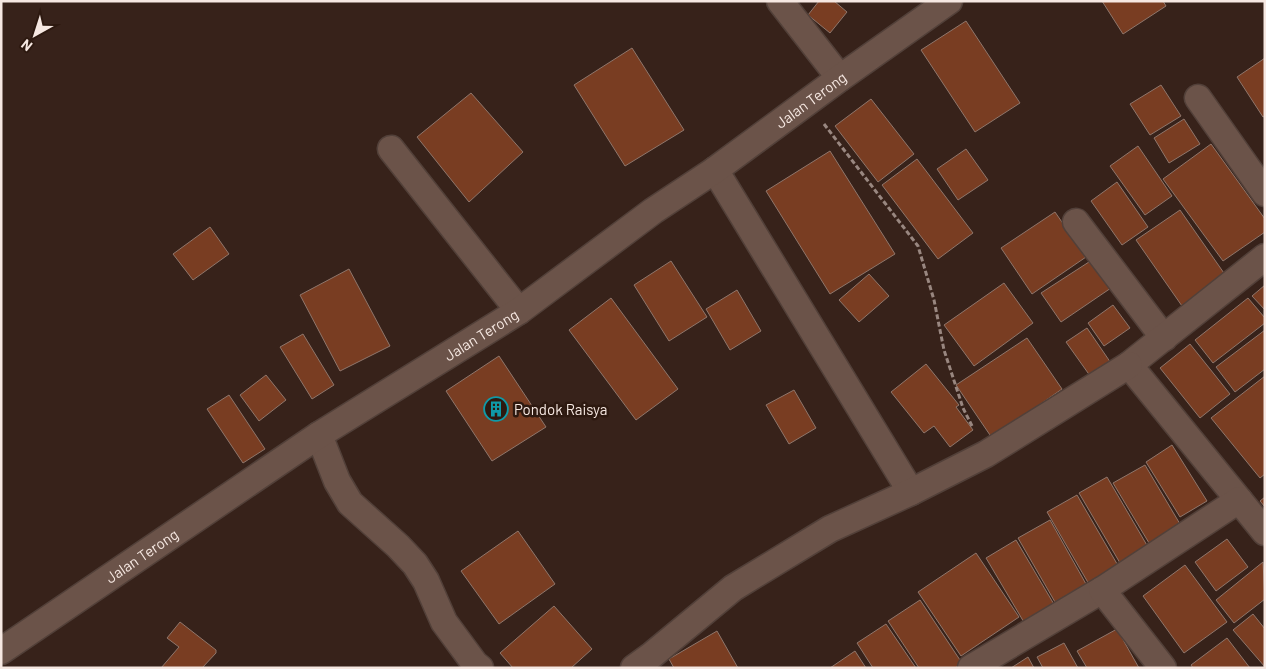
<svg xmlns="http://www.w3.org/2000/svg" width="1266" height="669" font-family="Barlow,sans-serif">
<rect width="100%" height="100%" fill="#37221a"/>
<path fill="#793d22" stroke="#8f766b" d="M 819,1 L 834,1 L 847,12 L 830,33 L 808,15 Z
M 1102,1 L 1163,1 L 1166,6 L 1123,34 Z
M 966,21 L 1020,103 L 975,132 L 921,50 Z
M 632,48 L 684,130 L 625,166 L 574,85 Z
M 1265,58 L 1265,116 L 1263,117 L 1237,77 Z
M 1161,85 L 1181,116 L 1150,135 L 1130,104 Z
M 471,93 L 523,152 L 469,202 L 417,137 Z
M 871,99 L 914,154 L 878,182 L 835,126 Z
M 1184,119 L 1200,144 L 1169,163 L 1154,138 Z
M 1211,144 L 1265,219 L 1265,232 L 1223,261 L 1163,179 Z
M 1138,146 L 1172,196 L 1145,215 L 1110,166 Z
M 966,149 L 988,180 L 958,200 L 937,169 Z
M 830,151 L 895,254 L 830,294 L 766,191 Z
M 917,159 L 973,233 L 938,259 L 882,185 Z
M 1117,182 L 1148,227 L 1122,245 L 1091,201 Z
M 1180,210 L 1226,276 L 1182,306 L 1136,240 Z
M 1055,212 L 1086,257 L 1032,294 L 1001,248 Z
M 210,227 L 229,254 L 193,280 L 173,254 Z
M 1092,260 L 1111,288 L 1061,322 L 1041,293 Z
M 671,261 L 707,317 L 669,341 L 634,285 Z
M 349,269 L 390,346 L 340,371 L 300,295 Z
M 869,274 L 889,296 L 859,322 L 839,300 Z
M 1004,283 L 1033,323 L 974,366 L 944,325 Z
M 1265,285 L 1265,310 L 1252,296 Z
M 737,290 L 761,331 L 730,350 L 706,309 Z
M 611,298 L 678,389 L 636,420 L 569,330 Z
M 1248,298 L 1265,318 L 1265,323 L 1213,363 L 1195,340 Z
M 1113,305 L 1130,328 L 1104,346 L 1088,323 Z
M 1087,328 L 1113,366 L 1093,380 L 1066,342 Z
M 1265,330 L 1265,369 L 1235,392 L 1216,367 Z
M 303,334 L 334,385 L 312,399 L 280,347 Z
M 1027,338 L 1062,389 L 992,438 L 956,385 Z
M 1190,344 L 1230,394 L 1200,418 L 1160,368 Z
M 499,356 L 546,427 L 492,461 L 446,391 Z
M 926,364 L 959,405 L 956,407 L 973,430 L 950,447 L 934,426 L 924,433 L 891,392 Z
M 266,375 L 286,400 L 259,421 L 240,395 Z
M 1265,376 L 1265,474 L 1260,478 L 1211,418 Z
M 794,390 L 816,428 L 789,444 L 766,405 Z
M 229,395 L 265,449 L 243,463 L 207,409 Z
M 1172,445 L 1207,501 L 1180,517 L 1146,462 Z
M 1145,465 L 1180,524 L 1149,543 L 1113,483 Z
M 1107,477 L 1148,547 L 1120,563 L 1079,493 Z
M 1077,495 L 1120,569 L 1090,586 L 1047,512 Z
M 1265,497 L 1265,507 L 1260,501 Z
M 1050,520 L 1086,584 L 1055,602 L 1018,538 Z
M 518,531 L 555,584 L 499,624 L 461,571 Z
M 1227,539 L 1248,567 L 1216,591 L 1195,562 Z
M 1016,540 L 1055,606 L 1025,624 L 986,558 Z
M 976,553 L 1019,617 L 961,656 L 918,592 Z
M 1263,562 L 1265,599 L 1234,623 L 1216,600 Z
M 1185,565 L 1227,622 L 1184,653 L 1143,596 Z
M 920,600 L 962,663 L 955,668 L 919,668 L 888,621 Z
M 554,606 L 592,649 L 571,668 L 513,668 L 500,653 Z
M 1253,614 L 1265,629 L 1265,667 L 1233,630 Z
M 180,622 L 216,650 L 216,653 L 202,668 L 161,668 L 179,647 L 167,638 Z
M 886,624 L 916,668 L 873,668 L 857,643 Z
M 1117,629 L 1139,668 L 1087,668 L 1077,651 Z
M 717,631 L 738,668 L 674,668 L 669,659 Z
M 1227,638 L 1250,668 L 1193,668 L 1191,665 Z
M 1064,643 L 1078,668 L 1043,668 L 1037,657 Z
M 855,651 L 866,668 L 830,668 Z
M 1028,657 L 1034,668 L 1011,668 Z"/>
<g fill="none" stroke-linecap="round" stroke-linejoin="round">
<g stroke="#524039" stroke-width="29">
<g id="street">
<path d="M 780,1 L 840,78"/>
<path d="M 1198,98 L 1265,193"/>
<path d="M 391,149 L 519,311"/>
<path d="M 715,170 L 911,492"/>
<path d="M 1076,222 L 1164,338"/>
<path d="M 319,435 L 337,481 L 350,503 L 398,546 L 415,564 L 426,581 L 444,622 L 475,664 L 480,668"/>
<path d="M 1239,500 L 1129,365 L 1265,257"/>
<path id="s1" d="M 1,651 L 319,435 L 519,311 L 653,211 L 715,170 L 840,78 L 949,1"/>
<path d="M 634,668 L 652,655 L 733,588 L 830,529 L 911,492 L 986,454 L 1129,365"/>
<path d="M 971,668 L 1102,590"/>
<path d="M 1163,668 L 1102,590 L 1239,500 L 1265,532"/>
</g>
</g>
<path stroke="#998780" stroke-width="3" stroke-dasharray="5 2.5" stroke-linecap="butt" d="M 824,124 L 918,246 L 934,300 L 944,350 L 963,408 L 973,428"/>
<use href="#street" stroke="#6b5349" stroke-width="26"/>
</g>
<defs>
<g id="building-ring" transform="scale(1.25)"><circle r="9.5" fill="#2d1910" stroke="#0f9aa8" stroke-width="1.5"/><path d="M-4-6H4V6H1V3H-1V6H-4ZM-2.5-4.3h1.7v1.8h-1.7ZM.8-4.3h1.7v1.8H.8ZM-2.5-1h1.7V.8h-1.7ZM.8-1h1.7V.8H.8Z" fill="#0f9aa8"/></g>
</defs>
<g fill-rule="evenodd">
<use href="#building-ring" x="496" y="409"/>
</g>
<g text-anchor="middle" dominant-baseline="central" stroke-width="5" stroke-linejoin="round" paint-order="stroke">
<g font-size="15" fill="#f6e8e2" stroke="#2d1910">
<text stroke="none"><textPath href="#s1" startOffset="980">Jalan Terong</textPath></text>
<text stroke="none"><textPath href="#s1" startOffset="575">Jalan Terong</textPath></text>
<text stroke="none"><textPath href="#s1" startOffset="170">Jalan Terong</textPath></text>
</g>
<g font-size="15" fill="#f6e8e2" stroke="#2d1910" text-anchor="start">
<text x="514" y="409">Pondok Raisya</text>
</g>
</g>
<rect width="1266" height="669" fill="none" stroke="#f6e8e2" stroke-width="5"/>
<g transform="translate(35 35) rotate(219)" stroke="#2d1910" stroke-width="4" paint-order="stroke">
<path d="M0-4L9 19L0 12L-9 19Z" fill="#f6e8e2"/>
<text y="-8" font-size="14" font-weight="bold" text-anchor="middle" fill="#f6e8e2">N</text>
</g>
</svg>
